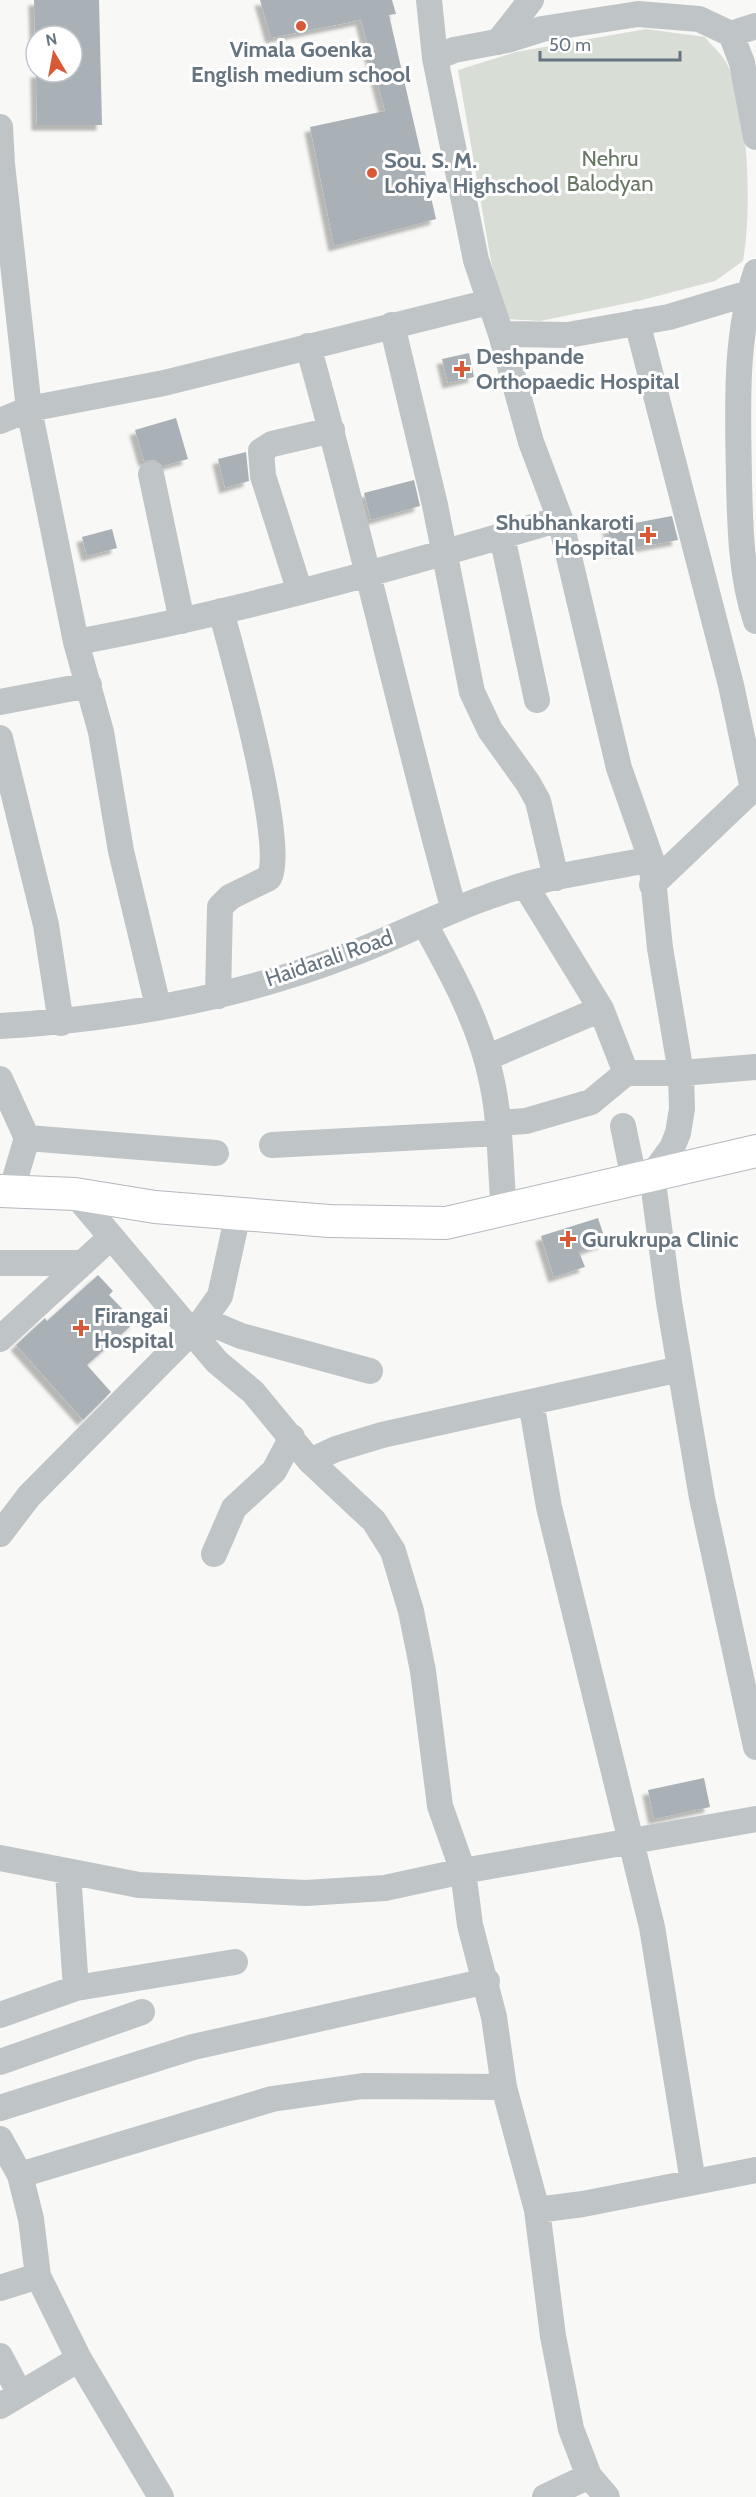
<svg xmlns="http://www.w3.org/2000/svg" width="756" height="2497" font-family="Cabin,sans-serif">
<defs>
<filter id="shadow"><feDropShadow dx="-5.5" dy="5.5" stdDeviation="1.5" flood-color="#0004"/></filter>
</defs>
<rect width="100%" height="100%" fill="#f8f8f6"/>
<path fill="#d8ddd5" d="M 646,29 L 705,37 C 712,46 724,56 728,66 C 749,113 752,210 743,261 L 715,281 L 638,301 L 540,321 L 506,319 L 491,261 L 458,70 L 516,52 Z"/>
<path fill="#a9b1b6" filter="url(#shadow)" d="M 34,0 L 99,0 L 102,125 L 37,125 L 36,72 L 72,72 L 72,36 L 35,36 Z
M 260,0 L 392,0 L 396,14 L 389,15 L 436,219 L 334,246 L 310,127 L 385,111 L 361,20 L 271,38 Z
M 469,353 L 474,377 L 448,383 L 442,359 Z
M 176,418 L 188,459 L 163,466 L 155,460 L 144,461 L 135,430 Z
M 246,452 L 249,481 L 225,488 L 218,459 Z
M 414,480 L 420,506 L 371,520 L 364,493 Z
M 672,516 L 678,540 L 612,552 L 608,528 Z
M 112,529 L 117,548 L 87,556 L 82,537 Z
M 598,1218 L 606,1242 L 579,1252 L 585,1267 L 554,1277 L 541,1236 Z
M 98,1275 L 113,1291 L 109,1295 L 135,1322 L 87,1365 L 111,1392 L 83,1420 L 16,1345 L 45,1318 L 47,1321 Z
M 704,1778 L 710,1807 L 654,1819 L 648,1790 Z"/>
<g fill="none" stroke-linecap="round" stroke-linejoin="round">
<g stroke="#b3b8bc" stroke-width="34">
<path id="major" d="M 0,1191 L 75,1194 L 155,1207 L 329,1221 L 446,1223 L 756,1151"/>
</g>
<path stroke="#bfc4c7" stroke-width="26" d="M 429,0 L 435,58 L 476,260 L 501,334 L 531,442 L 560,519 L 619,768 L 651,859 L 660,948 L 681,1073 L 682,1109 L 678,1133 L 672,1148 L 652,1175 L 669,1302 L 702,1498 L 756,1747
M 731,34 L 742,63 L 756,137
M 498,42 L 531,0
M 435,58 L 454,50 L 507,40 L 542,29 L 638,14 L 699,19 L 731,34 L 756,26
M 0,127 L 2,164 L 29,409 L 76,642 L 101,732 L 121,851 L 158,1006
M 756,272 C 734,338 738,411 739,480 C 740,526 741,577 756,621
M 637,322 L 731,685 L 753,789
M 392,325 L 435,505 L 472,692 L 490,730 L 528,783 L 538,801 L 556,878
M 501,334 L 568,335 L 669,317 L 749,293
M 308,346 C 361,533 402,723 454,910
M 0,421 L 29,409 L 164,383 L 489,302
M 151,474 L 182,621
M 502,536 L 537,700
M 300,592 L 263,476 L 261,451 L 272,444 L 332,430
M 76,642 C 240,612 400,566 560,519
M 0,702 L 89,685
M 0,738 L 46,925 L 61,1023
M 525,885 L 601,1009 L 626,1073 L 681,1073 L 756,1067
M 652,885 L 756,786
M 424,923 C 452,973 481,1026 492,1082 C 501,1124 500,1168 504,1210
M 218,996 L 220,907 L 230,897 L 269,878 C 287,846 233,655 221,611
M 0,1026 C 120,1019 242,997 354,953 C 416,929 475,896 540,881 C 576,872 614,867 651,859
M 486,1058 L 601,1009
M 0,1079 L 27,1138 L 11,1192
M 498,1123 L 526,1121 L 591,1102 L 626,1073
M 623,1126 L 634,1179
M 27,1138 L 216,1153
M 272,1145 L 497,1133
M 75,1194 L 217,1362 L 253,1392 L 310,1461 L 374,1521 L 393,1551 L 411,1611 L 423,1671 L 440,1806 L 463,1871 L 470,1925 L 494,2017 L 504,2087 L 537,2210 L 553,2336 L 571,2429 L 589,2476 L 607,2497
M 0,1263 L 83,1263
M 203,1320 L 241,1336 L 370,1371
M 0,1339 L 111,1237
M 531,1402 L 549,1507 L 652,1927 L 693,2182
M 310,1461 L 336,1449 L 382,1435 L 680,1369
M 0,1534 L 29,1496 L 203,1320 L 220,1296 L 238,1214
M 214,1554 L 234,1508 L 274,1471 L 292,1437
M 0,1858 L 139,1885 L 306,1893 L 385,1888 L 463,1871 L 756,1819
M 76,1988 L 235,1962
M 0,2015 L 76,1988 L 68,1873
M 0,2062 L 142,2012
M 0,2108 L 193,2047 L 487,1981
M 0,2139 L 20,2175 L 31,2219 L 38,2276 L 79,2359 L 161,2497
M 20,2175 L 272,2099 L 363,2086 L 504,2087
M 537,2210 L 583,2204 L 756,2170
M 0,2288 L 38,2276
M 0,2356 L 20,2394
M 0,2406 L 79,2359
M 545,2497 L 589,2476"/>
<use href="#major" stroke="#fff" stroke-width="32"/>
</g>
<g fill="#d85936" stroke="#fff" stroke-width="2">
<circle cx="301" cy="26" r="6"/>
<circle cx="372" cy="173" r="6"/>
<path d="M459 360h6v6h6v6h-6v6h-6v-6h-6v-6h6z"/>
<path d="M645 526h6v6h6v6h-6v6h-6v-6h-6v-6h6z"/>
<path d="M565 1230h6v6h6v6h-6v6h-6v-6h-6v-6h6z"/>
<path d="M78 1319h6v6h6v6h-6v6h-6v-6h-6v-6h6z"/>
</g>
<g text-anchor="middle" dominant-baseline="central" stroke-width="6" stroke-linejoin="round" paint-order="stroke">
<g font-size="22" font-weight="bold" fill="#65747f" stroke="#fff" text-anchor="start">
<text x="301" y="49" text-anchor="middle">Vimala Goenka<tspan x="301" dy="25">English medium school</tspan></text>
<text x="384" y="160">Sou. S. M.<tspan x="384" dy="25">Lohiya Highschool</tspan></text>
<text x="476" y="356">Deshpande<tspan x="476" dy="25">Orthopaedic Hospital</tspan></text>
<text x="634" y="522" text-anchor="end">Shubhankaroti<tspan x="634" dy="25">Hospital</tspan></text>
<text x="582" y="1239">Gurukrupa Clinic</text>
<text x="94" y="1315">Firangai<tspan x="94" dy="25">Hospital</tspan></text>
</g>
<g font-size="22" fill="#677764" stroke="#fff">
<text x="610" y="158">Nehru<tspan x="610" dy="25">Balodyan</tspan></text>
</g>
<g font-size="22" fill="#65747f" stroke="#fff">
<text transform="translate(329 958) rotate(-19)">Haidarali Road</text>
</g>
</g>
<g transform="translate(54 54) rotate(350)"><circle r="28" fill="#ffffff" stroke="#c1c7cc" stroke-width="1.5"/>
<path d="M0-4.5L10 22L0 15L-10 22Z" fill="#d85936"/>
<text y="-9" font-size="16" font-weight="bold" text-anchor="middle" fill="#65747f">N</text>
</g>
<path d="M540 51v9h140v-9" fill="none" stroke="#65747f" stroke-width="3"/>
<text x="549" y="51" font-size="18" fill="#65747f" stroke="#ffffff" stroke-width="4.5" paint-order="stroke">50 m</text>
</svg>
